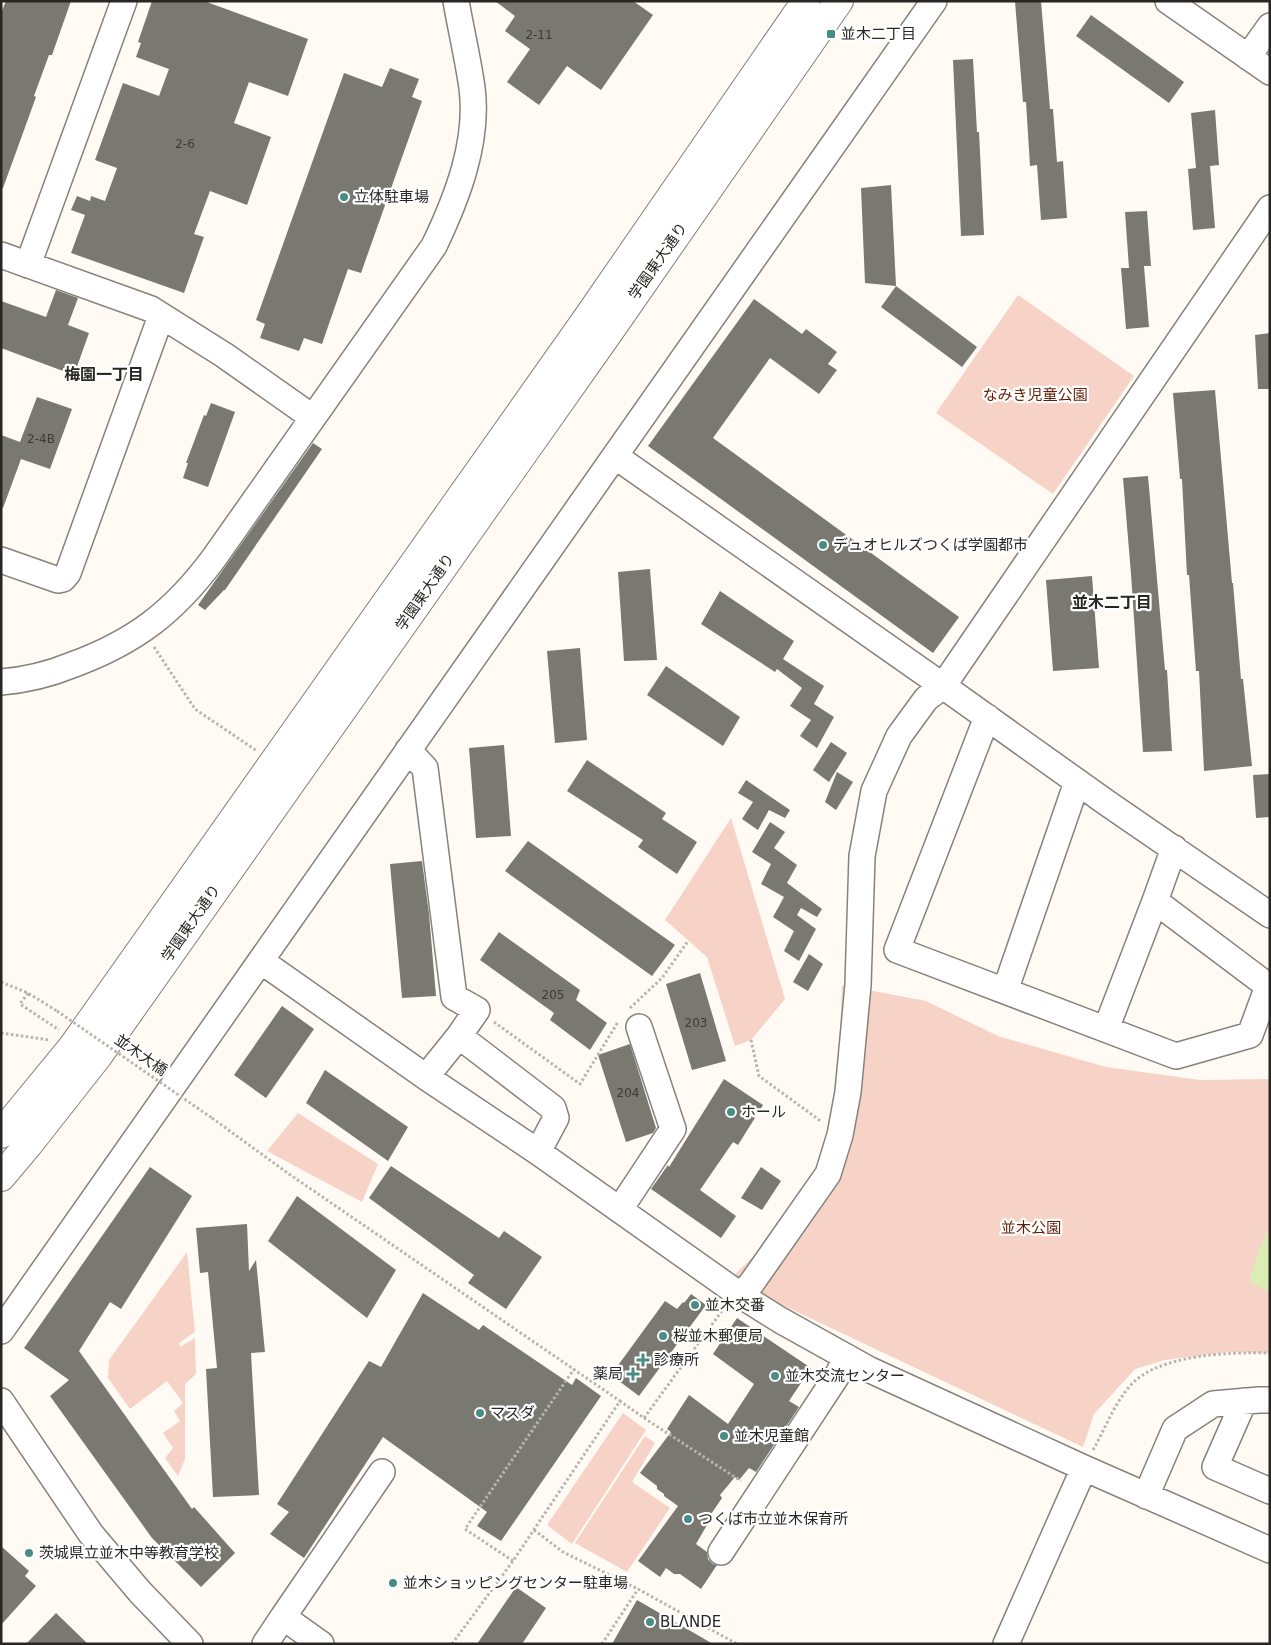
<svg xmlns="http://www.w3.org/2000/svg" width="1271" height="1645" font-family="'DejaVu Sans','Noto Sans JP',sans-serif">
<rect width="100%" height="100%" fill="#fffbf4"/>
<path fill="#f7d2c7" d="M 1018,295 L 1134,376 L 1053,494 L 936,413 Z
M 731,818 L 785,999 L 751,1040 L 735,1046 L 707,957 L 665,920 Z
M 842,985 L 926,1001 L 998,1036 L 1106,1067 L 1200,1080 L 1270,1079 L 1270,1353 L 1228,1352 L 1165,1360 L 1135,1369 L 1094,1414 L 1083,1447 L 729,1280 L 817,1195 L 836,1139 Z
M 298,1113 L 378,1164 L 362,1202 L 267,1151 Z
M 187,1252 L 195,1332 L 179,1343 L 180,1347 L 195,1338 L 196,1374 L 185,1384 L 185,1459 L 178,1476 L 165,1458 L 173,1448 L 163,1433 L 180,1421 L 174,1411 L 183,1403 L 167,1381 L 130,1409 L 108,1378 L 109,1360 Z
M 623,1413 L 646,1430 L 572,1544 L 547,1525 Z
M 645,1436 L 655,1443 L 632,1482 L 670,1508 L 627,1572 L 575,1543 Z"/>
<path fill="#dcecb5" d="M 1270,1227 L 1270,1293 L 1249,1281 L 1258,1252 Z"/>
<path fill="#797871" d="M 6,1 L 71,1 L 52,55 L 49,55 L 34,96 L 36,97 L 3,188 L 1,188 L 1,13 Z
M 152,1 L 204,1 L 308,39 L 288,96 L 249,82 L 234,123 L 271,137 L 247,205 L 210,191 L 194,234 L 204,237 L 184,293 L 71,253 L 85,215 L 71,210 L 77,196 L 90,201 L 91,196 L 105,201 L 117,168 L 95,160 L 123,83 L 159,96 L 169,69 L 136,57 L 141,43 L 138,42 Z
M 495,1 L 633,1 L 653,15 L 601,90 L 567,66 L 539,105 L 507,82 L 530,49 L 505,31 L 515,16 Z
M 1015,1 L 1041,1 L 1050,109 L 1053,109 L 1057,162 L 1063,161 L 1067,218 L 1041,220 L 1037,165 L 1030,166 L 1026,102 L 1023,102 Z
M 1091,15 L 1184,82 L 1169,103 L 1076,36 Z
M 973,59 L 977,132 L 979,132 L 984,235 L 961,236 L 953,60 Z
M 390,68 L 419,79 L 412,97 L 422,101 L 361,273 L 348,269 L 322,344 L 304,338 L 299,351 L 260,338 L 265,324 L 256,320 L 344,73 L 382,87 Z
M 1215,110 L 1219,165 L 1210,166 L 1215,228 L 1193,230 L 1188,169 L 1196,168 L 1191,113 Z
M 891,185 L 896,286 L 865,283 L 861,188 Z
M 1147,211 L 1151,266 L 1144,266 L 1149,327 L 1126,329 L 1121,268 L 1129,268 L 1125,212 Z
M 896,286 L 977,347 L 962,367 L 881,307 Z
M 56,290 L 78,298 L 68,325 L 89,333 L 74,375 L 1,348 L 1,301 L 46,317 Z
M 754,299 L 802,334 L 806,329 L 837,352 L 828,364 L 837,370 L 819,394 L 770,358 L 713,438 L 959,617 L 933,653 L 648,446 Z
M 1270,333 L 1270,389 L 1258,389 L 1255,335 Z
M 1215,390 L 1232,583 L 1233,583 L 1241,679 L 1243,679 L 1252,766 L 1204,771 L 1199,671 L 1196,671 L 1189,575 L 1187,575 L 1182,479 L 1180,479 L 1173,393 Z
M 37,397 L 72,409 L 50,469 L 21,459 L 3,508 L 1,507 L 1,435 L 20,442 Z
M 211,403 L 235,412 L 208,487 L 183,478 L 188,463 L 186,463 L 204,415 L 206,416 Z
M 313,443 L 322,449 L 225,590 L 224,590 L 205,610 L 198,605 Z
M 1148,476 L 1165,670 L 1167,670 L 1172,751 L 1143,752 L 1131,574 L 1123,478 Z
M 650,569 L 657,660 L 624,661 L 618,572 Z
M 1092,576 L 1099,668 L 1053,671 L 1046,580 Z
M 720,591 L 794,641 L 783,659 L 824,686 L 814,704 L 834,717 L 817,748 L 800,736 L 811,720 L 790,706 L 802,688 L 777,669 L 775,672 L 701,624 Z
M 580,648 L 587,740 L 555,743 L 547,651 Z
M 666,666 L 740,717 L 723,746 L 647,695 Z
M 831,742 L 847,753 L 829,782 L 813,770 Z
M 504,745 L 511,836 L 476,838 L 469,748 Z
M 587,760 L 666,813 L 662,819 L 697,842 L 677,874 L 638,847 L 643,840 L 567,791 Z
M 837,772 L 853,782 L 836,810 L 825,802 Z
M 1270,774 L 1270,817 L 1256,818 L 1253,775 Z
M 746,780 L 790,810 L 785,818 L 769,810 L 758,830 L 742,819 L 753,802 L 738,793 Z
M 770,822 L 785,832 L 774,848 L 797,865 L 787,883 L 822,909 L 817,917 L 801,908 L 797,915 L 816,929 L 799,961 L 784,951 L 794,931 L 773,917 L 784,897 L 761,884 L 771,864 L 752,852 Z
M 528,841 L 675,945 L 652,976 L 505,871 Z
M 422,861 L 429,914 L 436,996 L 402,998 L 390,864 Z
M 499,932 L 580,990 L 576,1000 L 607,1023 L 590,1050 L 550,1020 L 554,1013 L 480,960 Z
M 809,954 L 823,964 L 808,991 L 793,982 Z
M 700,973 L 726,1061 L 692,1070 L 666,984 Z
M 282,1006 L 314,1029 L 266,1098 L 234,1075 Z
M 630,1044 L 656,1128 L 653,1133 L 626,1142 L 598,1055 Z
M 325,1070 L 408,1127 L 388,1161 L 306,1103 Z
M 724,1079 L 763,1105 L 738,1145 L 733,1142 L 700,1190 L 736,1216 L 721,1238 L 651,1189 L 668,1165 L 669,1167 Z
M 391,1166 L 499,1238 L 504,1231 L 542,1257 L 506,1309 L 468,1283 L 474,1275 L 369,1198 Z
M 150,1167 L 192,1196 L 121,1309 L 110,1302 L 79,1351 L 192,1509 L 194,1507 L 235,1553 L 201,1587 L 152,1538 L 50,1396 L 69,1380 L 24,1348 Z
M 761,1167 L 781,1181 L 762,1210 L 741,1198 Z
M 297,1196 L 396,1270 L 367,1318 L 268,1241 Z
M 247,1224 L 249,1271 L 256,1260 L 265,1352 L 251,1353 L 259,1495 L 213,1497 L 206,1369 L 217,1368 L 208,1272 L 200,1273 L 196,1228 Z
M 423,1293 L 479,1330 L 483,1325 L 572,1385 L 576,1378 L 601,1396 L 501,1541 L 477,1526 L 487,1512 L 383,1437 L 304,1558 L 270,1534 L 289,1512 L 277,1504 L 369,1361 L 381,1367 Z
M 691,1294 L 706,1305 L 639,1396 L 611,1375 L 665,1301 L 677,1309 L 683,1302 L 684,1303 Z
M 737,1318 L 811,1368 L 789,1401 L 799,1407 L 756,1472 L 749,1468 L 739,1480 L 735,1477 L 720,1495 L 722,1498 L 705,1523 L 707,1525 L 696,1544 L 707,1552 L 708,1559 L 713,1564 L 717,1565 L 701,1589 L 680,1574 L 674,1574 L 666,1568 L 660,1577 L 638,1561 L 678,1506 L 664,1496 L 664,1494 L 657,1489 L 657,1486 L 640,1473 L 671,1432 L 667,1429 L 689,1395 L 728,1424 L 754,1384 L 713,1354 Z
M 1,1546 L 29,1571 L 25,1576 L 36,1586 L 1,1625 Z
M 516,1587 L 546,1608 L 522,1644 L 477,1644 Z
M 637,1600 L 713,1644 L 612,1644 Z
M 56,1613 L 88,1644 L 26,1644 Z"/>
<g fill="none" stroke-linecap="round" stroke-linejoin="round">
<g stroke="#86827c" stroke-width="28">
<path id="minor" d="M 1168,1 L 1270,72
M 1248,57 L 1270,26
M 1,255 L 151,309 L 224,355 L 312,417
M 28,265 L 124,1
M 615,456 L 943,686 L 1107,803 L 1270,915
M 1,560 L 58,580 L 63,579 L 68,573 L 161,316
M 1,682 C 26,680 50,674 72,665 C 135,642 174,612 214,558 L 434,246 C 457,198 479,142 472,88 C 468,59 461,30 456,1
M 987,717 L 897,950 L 1176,1056 L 1250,1035 L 1268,986 L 1155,901
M 408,750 L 425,768 L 454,997 L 477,1010 L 459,1036
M 261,961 L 426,1077 L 538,1152 L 740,1295 L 780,1320 L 868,1369 L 1084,1468 L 1270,1550
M 1005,991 L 1077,782
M 1106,1029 L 1155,901 L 1174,848
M 426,1077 L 459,1036 L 553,1108 L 556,1118 L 538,1152
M 620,1209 L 673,1129 L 639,1027
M 740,1295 L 751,1284 L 828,1174 L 840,1135 L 848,1092 L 858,985 L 862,856 L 874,791 L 899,736 L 926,699 L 943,686 L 1270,208
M 1,1331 L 934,1
M 1,1401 L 91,1534 L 140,1592 L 190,1644
M 1244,1401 L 1215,1467 L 1270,1491
M 1146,1496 L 1175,1429 L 1213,1404 L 1259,1400 L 1270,1400
M 721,1552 L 838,1374 L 847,1357
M 283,1617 L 382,1472
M 265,1644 L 283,1617 L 321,1644
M 1006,1644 L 1084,1468"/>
</g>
<g stroke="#86827c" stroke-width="30">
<path id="major" d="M 1,1134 L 73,1046 L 588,317 L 806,1
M 1,1177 L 28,1145 L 98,1056 L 609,332 L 839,1"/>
</g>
<path stroke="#b8b5af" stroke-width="3" stroke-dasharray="2.5 2.5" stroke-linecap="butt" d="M 154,647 L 195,709 L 257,751
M 1,982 L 28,993 L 57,1011
M 28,993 L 20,1004 L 59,1030
M 630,1008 L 662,978 L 688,941
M 494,1022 L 580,1084 L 618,1022
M 1,1033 L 50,1040
M 751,1040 L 759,1076 L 822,1122
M 212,1118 L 289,1174 L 620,1401
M 644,1418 L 741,1481
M 1093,1450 C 1105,1429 1113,1406 1129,1387 C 1156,1354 1230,1352 1270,1353
M 534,1530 L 563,1552 L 638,1589 L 737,1644
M 513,1561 L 465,1529 L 574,1369
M 452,1644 L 513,1561 L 620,1401 L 644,1418 L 724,1308
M 602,1644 L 638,1589"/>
<use href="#minor" stroke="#fff" stroke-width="25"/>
<use href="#major" stroke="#fff" stroke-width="28"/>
<path stroke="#b8b5af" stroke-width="3" stroke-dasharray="2.5 2.5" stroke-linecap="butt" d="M 57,1011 L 212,1118"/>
</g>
<g fill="#488d83" stroke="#fff" stroke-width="2">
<rect x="826" y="29" width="10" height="10" rx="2.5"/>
<circle cx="344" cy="197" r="5"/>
<circle cx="823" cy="545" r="5"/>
<circle cx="731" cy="1112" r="5"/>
<circle cx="695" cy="1305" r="5"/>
<circle cx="663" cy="1336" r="5"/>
<path d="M640.5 1352.5h5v5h5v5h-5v5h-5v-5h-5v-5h5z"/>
<path d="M630.5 1366.5h5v5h5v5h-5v5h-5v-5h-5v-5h5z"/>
<circle cx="775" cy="1376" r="5"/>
<circle cx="480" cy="1413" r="5"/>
<circle cx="724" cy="1436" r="5"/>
<circle cx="688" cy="1519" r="5"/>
<circle cx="29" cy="1553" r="5"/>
<circle cx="393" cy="1583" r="5"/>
<circle cx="650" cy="1622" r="5"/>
</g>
<g text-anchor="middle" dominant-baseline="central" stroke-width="4.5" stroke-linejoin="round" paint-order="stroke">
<g font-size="12" fill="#3c3b37">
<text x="539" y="35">2-11</text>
<text x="185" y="144">2-6</text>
<text x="41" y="439">2-4B</text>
<text x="553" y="995">205</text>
<text x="696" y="1023">203</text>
<text x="628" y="1093">204</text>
</g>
<g font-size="15" fill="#282724" stroke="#fff" text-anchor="start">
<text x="841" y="34">並木二丁目</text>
<text x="354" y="197">立体駐車場</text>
<text x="833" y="545">デュオヒルズつくば学園都市</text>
<text x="741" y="1112">ホール</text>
<text x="705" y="1305">並木交番</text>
<text x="673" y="1336">桜並木郵便局</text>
<text x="654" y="1360">診療所</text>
<text x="623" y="1374" text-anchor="end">薬局</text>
<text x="785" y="1376">並木交流センター</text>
<text x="490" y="1413">マスダ</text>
<text x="734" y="1436">並木児童館</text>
<text x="698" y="1519">つくば市立並木保育所</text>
<text x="39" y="1553">茨城県立並木中等教育学校</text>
<text x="403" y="1583">並木ショッピングセンター駐車場</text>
<text x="660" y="1622">BLΛNDE</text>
</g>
<g font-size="15" fill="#282724" stroke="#fff">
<text transform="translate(658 261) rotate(-55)">学園東大通り</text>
<text transform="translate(425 592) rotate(-55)">学園東大通り</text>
<text transform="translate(191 923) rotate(-55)">学園東大通り</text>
<text transform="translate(141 1055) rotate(35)">並木大橋</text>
</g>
<g font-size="15" fill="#641f07" stroke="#fff">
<text x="1035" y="395">なみき児童公園</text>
<text x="1031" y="1228">並木公園</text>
</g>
<g font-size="16" font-weight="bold" fill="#282724" stroke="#fff">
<text x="104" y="374">梅園一丁目</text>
<text x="1112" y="602">並木二丁目</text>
</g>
</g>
<rect width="1271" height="1645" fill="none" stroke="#282724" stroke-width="5"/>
</svg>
